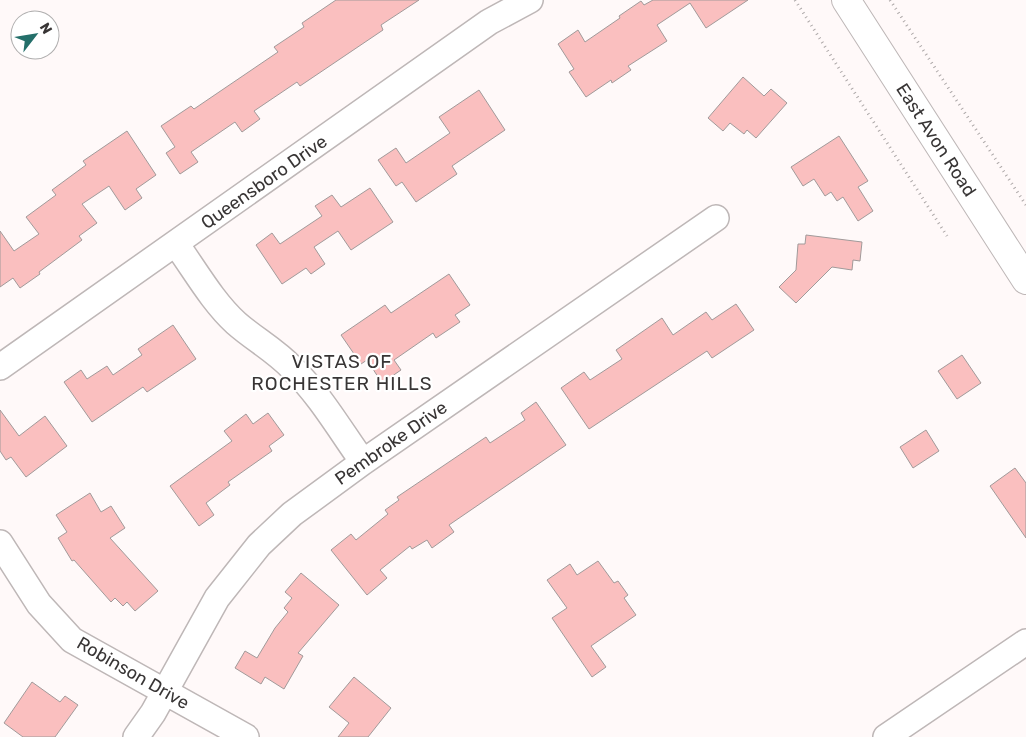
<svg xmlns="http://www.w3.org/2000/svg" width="1026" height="737" font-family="Rubik,sans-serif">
<rect width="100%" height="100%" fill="#fff9f9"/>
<path fill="#fabfbf" stroke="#a19a9a" d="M 336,0 L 419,0 L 381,25 L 383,30 L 300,86 L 297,82 L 254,111 L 260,119 L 242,132 L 235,122 L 191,152 L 198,162 L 180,174 L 166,153 L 175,147 L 161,126 L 191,106 L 194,109 L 278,52 L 274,47 L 304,27 L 302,23 Z
M 653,0 L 748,0 L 706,28 L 690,3 L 657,25 L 667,41 L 628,66 L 631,70 L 612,83 L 611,80 L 586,97 L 569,72 L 574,69 L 558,44 L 578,30 L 585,42 L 620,18 L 619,16 L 641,1 L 644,5 Z
M 743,77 L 764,96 L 771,89 L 787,103 L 756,138 L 747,130 L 744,134 L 730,123 L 723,131 L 708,118 Z
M 479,90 L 505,130 L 452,166 L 457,174 L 416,202 L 402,182 L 396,186 L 378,160 L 396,148 L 406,163 L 450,133 L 439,117 Z
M 127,131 L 156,175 L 136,189 L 142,198 L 125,210 L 109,186 L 82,204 L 97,223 L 79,236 L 82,240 L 39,272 L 40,274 L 20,288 L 13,278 L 0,287 L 0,231 L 14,251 L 39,234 L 26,217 L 56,195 L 52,190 L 86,165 L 83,161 Z
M 839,136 L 868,181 L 858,187 L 873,211 L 858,221 L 843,197 L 837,201 L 831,192 L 825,196 L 814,179 L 803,186 L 791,167 Z
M 370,188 L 393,222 L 351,250 L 338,231 L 314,247 L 325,264 L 311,274 L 306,268 L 282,284 L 256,245 L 272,233 L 280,244 L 322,216 L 315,206 L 332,195 L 341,207 Z
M 806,235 L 862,242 L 860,261 L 853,260 L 852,270 L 832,267 L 796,303 L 779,287 L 796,270 L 798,244 L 805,244 Z
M 449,274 L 470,305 L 455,315 L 460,322 L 436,338 L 433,333 L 394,360 L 401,370 L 382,383 L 367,360 L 361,364 L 341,335 L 385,305 L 391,313 Z
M 736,304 L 754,330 L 712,358 L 707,351 L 589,429 L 561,388 L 584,372 L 590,380 L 622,359 L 616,350 L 662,318 L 673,335 L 706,312 L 712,320 Z
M 173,325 L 196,359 L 147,392 L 143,387 L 92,422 L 64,382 L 81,370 L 87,379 L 107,366 L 113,375 L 142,355 L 138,349 Z
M 962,355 L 981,383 L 957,399 L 938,371 Z
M 536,402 L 566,445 L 449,525 L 454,532 L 432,548 L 427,540 L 412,549 L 410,546 L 380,570 L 387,578 L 367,595 L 331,550 L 351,534 L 356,540 L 388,514 L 385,510 L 399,500 L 397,497 L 486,437 L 490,443 L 525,420 L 521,413 Z
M 0,410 L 19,436 L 45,416 L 67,446 L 26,477 L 11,457 L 6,460 L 0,451 Z
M 268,413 L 284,435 L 269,446 L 272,451 L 228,482 L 230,485 L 206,503 L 214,515 L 199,526 L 170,486 L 232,441 L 224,431 L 246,414 L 253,424 Z
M 926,430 L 939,451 L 913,468 L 900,447 Z
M 1015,468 L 1026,483 L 1026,538 L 990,486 Z
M 90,493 L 101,512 L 111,506 L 125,528 L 110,538 L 158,591 L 135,611 L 127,602 L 123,606 L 115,598 L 111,602 L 74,560 L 72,561 L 58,538 L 67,532 L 56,515 Z
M 598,561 L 614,583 L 618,581 L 628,595 L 624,598 L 636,615 L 591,646 L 606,667 L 592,677 L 552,618 L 567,608 L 547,580 L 570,564 L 577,575 Z
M 301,573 L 339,605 L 298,653 L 303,656 L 284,689 L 265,677 L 261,684 L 235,668 L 245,651 L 257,658 L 275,628 L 288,612 L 284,608 L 292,598 L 285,592 Z
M 354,677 L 391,708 L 368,737 L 338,737 L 349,723 L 329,707 Z
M 32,682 L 60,702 L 65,696 L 78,705 L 55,737 L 23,737 L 4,723 Z"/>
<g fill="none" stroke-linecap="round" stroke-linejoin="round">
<g stroke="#beb7b7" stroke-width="28">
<path id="minor" d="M 176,244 C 195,270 212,301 236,323 C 254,339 275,350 292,368 C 320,395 340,430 363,462
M 0,367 L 489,22 L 530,0
M 0,543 L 39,604 L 72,640 L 246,737
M 136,737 L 153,713 L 217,598 L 259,545 L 292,514 L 363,462 L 716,218
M 886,737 L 1026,642"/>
</g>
<g stroke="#beb7b7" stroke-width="30">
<path id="major" d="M 846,0 L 1026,280"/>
</g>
<path stroke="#ada8a8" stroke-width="3" stroke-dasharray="1 4" stroke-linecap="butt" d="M 795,0 L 947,236
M 890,0 L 1026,205"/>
<use href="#minor" stroke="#fff" stroke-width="25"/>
<use href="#major" stroke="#fff" stroke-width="28"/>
</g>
<g text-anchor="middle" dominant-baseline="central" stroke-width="4.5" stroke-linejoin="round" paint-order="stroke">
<g font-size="18" fill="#383535" stroke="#fff">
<text transform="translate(936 140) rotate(57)">East Avon Road</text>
<text transform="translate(264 182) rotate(-35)">Queensboro Drive</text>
<text transform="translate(391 443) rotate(-35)">Pembroke Drive</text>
<text transform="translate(133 673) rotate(30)">Robinson Drive</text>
</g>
<g font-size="19" letter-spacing="1" fill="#383535" stroke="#fff">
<text x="342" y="361">VISTAS OF<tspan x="342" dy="22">ROCHESTER HILLS</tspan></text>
</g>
</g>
<g transform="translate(35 35) rotate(59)"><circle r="24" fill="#ffffff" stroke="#afaeae"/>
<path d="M0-4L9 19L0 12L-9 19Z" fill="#246f6a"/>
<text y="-8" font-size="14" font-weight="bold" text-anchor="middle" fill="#383535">N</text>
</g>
</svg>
